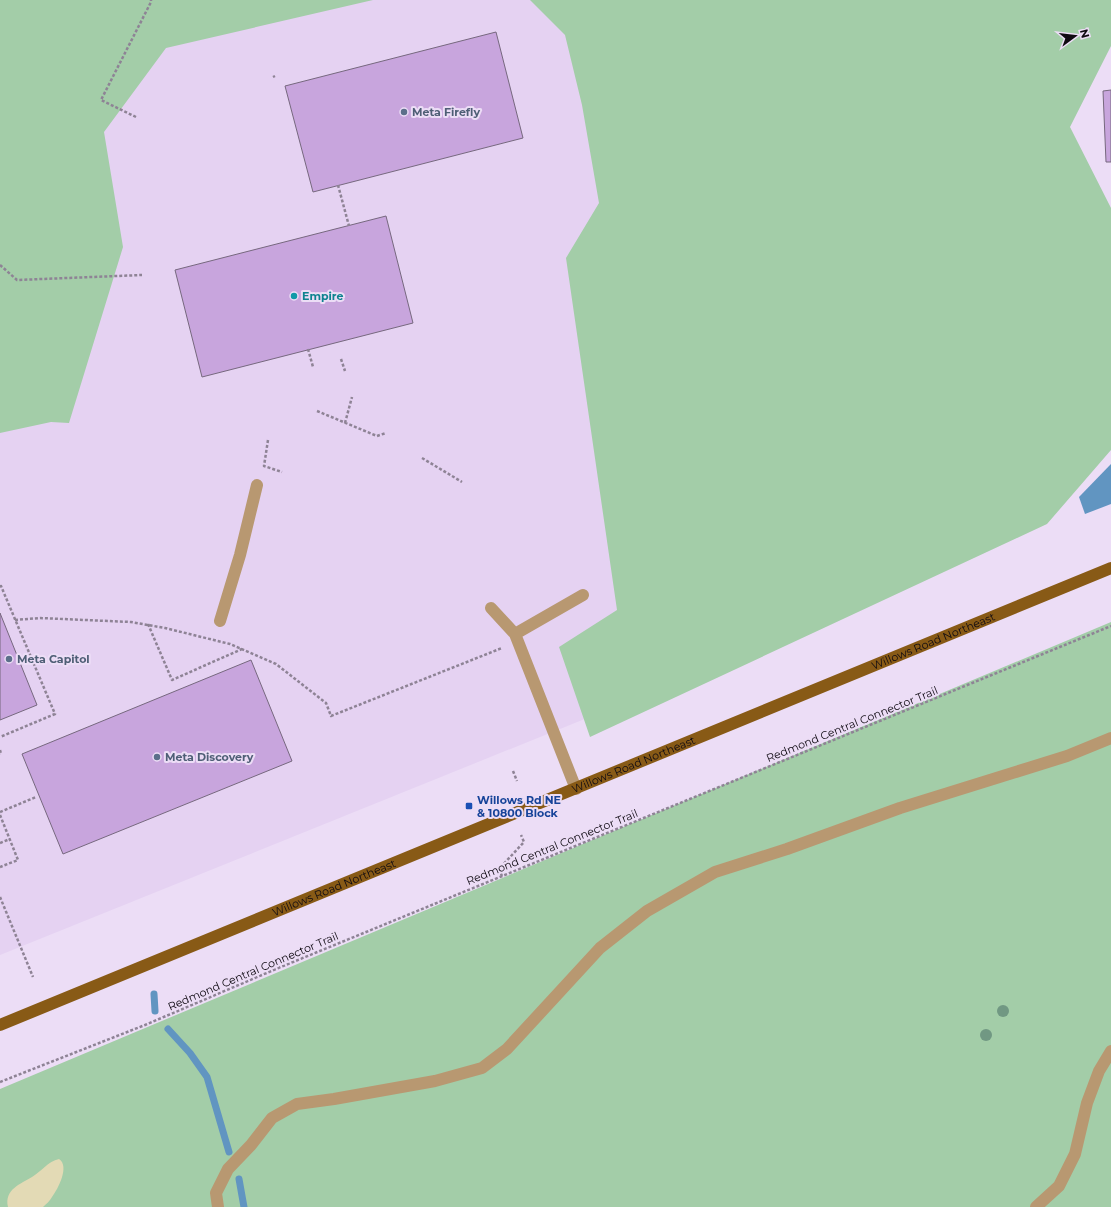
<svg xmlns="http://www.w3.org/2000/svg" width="1111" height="1207" font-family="Montserrat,sans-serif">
<rect width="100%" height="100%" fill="#ecddf6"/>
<path fill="#e5d2f2" d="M 214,0 L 580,0 L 701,672 L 0,955 L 0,388 L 73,61 Z"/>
<path fill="#a3cda8" d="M 0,0 L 373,0 L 166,48 L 104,132 L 123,247 L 69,423 L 51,422 L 0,433 Z
M 530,0 L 1111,0 L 1111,46 L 1070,127 L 1111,208 L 1111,450 L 1047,524 L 590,737 L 559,647 L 617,610 L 566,258 L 599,203 L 582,105 L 565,35 Z
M 1111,622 L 1111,1207 L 0,1207 L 0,1089 Z"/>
<path fill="#e3dab5" d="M 59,1159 C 70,1166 58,1189 52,1197 C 50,1201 46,1204 43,1207 L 8,1207 C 4,1189 21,1184 32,1177 C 41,1172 48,1161 59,1159 Z"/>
<path fill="#6195c1" d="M 1111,464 L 1111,504 L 1085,514 L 1079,497 Z"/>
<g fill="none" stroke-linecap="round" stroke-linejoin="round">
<path stroke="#6195c1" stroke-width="7" d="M 154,994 L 155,1011
M 168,1029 L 190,1053 L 207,1077 L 229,1152
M 239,1179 L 244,1207"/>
</g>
<path fill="#c8a5dd" stroke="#76687e" d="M 496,32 L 523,138 L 313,192 L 285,86 Z
M 1111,90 L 1111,162 L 1106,162 L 1103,91 Z
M 386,216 L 413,323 L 202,377 L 175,270 Z
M 0,613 L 37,705 L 0,720 Z
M 251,660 L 292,761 L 63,854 L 22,754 Z"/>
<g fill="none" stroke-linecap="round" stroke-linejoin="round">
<path stroke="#8e8395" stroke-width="2.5" stroke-dasharray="3 2" stroke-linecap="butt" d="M 273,77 L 275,76
M 136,117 L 101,100 L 151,2 L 151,0
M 338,185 L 349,226
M 0,265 L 17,280 L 142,275
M 308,349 L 313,367
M 341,359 L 345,371
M 317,411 L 377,436 L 386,433
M 345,423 L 352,397
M 268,440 L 264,466 L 282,472
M 422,458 L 462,482
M 0,587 L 1,586 L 55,714 L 0,737
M 15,620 L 40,618 L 131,622 L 165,628 L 230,644 L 276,664 L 326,703 L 331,716 L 502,648
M 148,624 L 172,680 L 242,649
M 0,750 L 1,754 L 0,754
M 513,771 L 517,781
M 0,812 L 36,797
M 0,815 L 18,860 L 0,867
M 0,843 L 10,839
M 502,876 L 499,869 L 524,842 L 521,835
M 0,897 L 33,977
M 0,1082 L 145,1025 L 276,969 L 1111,626"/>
<path stroke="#b89871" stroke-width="12" d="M 491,608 L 515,634 L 576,789
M 220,621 L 240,555 L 257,485
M 515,634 L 583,595
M 218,1207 L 216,1193 L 228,1169 L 251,1145 L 272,1118 L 297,1104 L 334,1099 L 435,1081 L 482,1068 L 507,1049 L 600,948 L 647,911 L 715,872 L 787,849 L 900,808 L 1067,756 L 1111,738
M 1036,1207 L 1059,1186 L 1075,1154 L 1087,1103 L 1099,1071 L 1111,1051"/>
<path stroke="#885a16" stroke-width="12" id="s1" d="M 0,1025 L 1111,568"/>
</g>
<g fill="#719883">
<circle cx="1003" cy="1011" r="6"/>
<circle cx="986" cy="1035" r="6"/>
</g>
<g fill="#5c6f8a" stroke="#ecddf6" stroke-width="1.5">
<circle cx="404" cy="112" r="4"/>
<circle cx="9" cy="659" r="4"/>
<circle cx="157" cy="757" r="4"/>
</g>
<circle fill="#0f9aa8" stroke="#ecddf6" stroke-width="1.5" cx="294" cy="296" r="4"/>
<rect fill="#1a4fb4" stroke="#ecddf6" stroke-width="1.5" x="465" y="802" width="8" height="8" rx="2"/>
<g text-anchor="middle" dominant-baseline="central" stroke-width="4" stroke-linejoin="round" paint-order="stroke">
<g font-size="11" font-weight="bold" fill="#4e5e75" stroke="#ecddf6" text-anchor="start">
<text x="412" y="112">Meta Firefly</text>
<text x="17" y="659">Meta Capitol</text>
<text x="165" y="757">Meta Discovery</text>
</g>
<g font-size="11" font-weight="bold" fill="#0d838f" stroke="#ecddf6" text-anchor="start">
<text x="302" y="296">Empire</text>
</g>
<g font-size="11" fill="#0f0a12" stroke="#ecddf6">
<text stroke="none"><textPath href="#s1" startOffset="1009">Willows Road Northeast</textPath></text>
<text transform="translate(852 724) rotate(-22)">Redmond Central Connector Trail</text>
<text stroke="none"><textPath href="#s1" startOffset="685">Willows Road Northeast</textPath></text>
<text transform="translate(552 847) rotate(-22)">Redmond Central Connector Trail</text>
<text stroke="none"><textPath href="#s1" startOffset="361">Willows Road Northeast</textPath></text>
<text transform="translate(253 971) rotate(-23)">Redmond Central Connector Trail</text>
</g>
<g font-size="11" font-weight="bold" fill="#164399" stroke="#ecddf6" text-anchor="start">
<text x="477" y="800">Willows Rd NE<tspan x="477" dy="13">&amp; 10800 Block</tspan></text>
</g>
</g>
<g transform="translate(1075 36) rotate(75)" stroke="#ecddf6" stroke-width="3" paint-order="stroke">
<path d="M0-3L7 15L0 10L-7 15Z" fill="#0f0a12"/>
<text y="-6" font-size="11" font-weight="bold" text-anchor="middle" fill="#0f0a12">N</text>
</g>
</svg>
